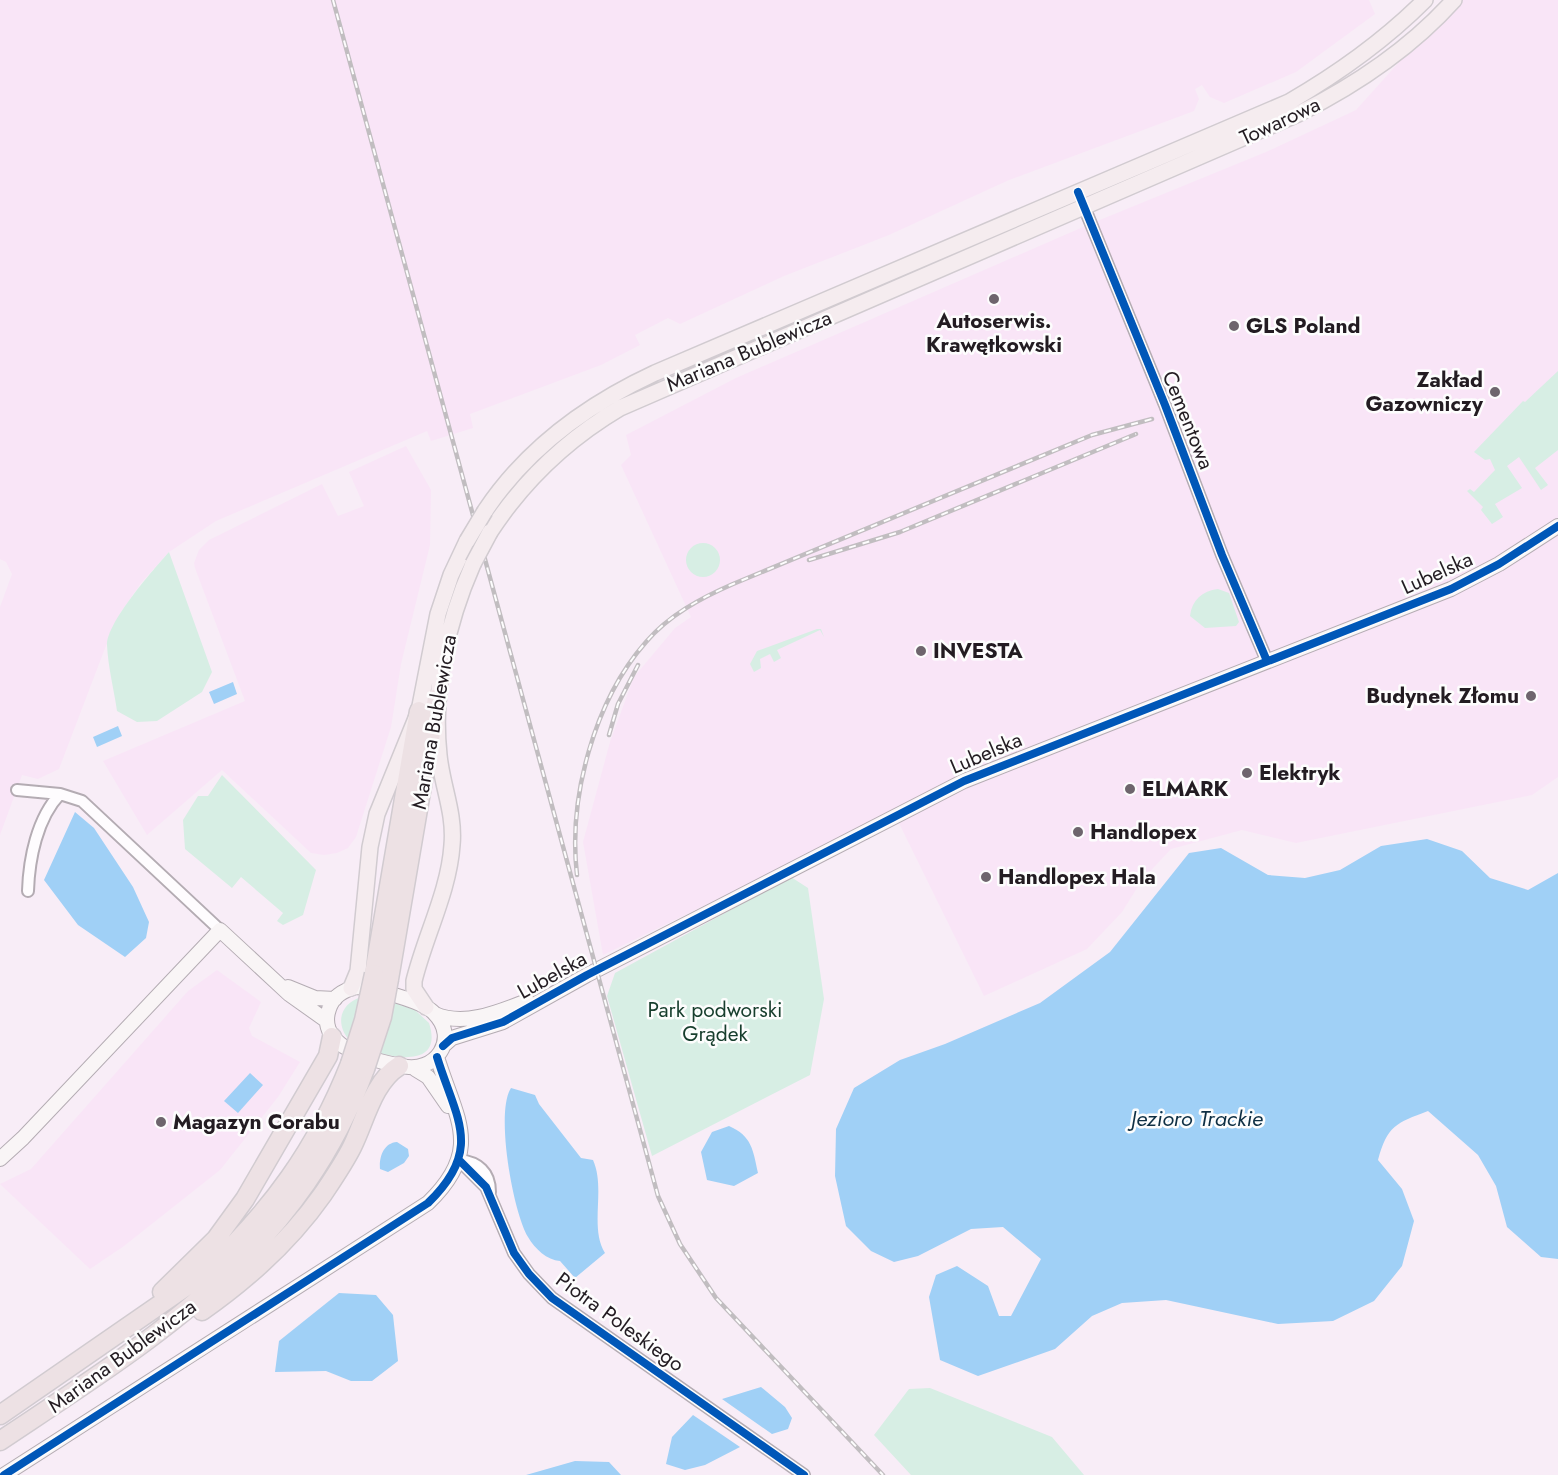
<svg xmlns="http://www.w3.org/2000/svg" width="1558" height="1475" font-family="Jost,sans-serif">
<rect width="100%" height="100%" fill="#f8edf7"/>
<path fill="#f9e5f7" d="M 0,0 L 1369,0 L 1375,14 L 1296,72 L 1224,103 L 1210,97 L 1202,85 L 1195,89 L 1199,99 L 1194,111 L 1009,180 L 889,235 L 784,276 L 680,324 L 668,318 L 635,335 L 640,345 L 601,365 L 470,414 L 473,428 L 431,441 L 427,431 L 216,521 L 169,552 L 141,583 L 121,612 L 107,643 L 59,769 L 38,779 L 22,775 L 0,835 L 0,607 L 12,574 L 6,562 L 0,559 Z
M 1455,0 L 1558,0 L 1558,777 L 1532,795 L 1296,843 L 1242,830 L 1171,849 L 1142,880 L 1122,912 L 1087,949 L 984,996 L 894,813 L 603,955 L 583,842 L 610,742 L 634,677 L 675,628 L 691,617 L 621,465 L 631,455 L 626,435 L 736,378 L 1090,224 L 1266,152 L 1356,110 Z
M 406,446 L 431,490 L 430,545 L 401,664 L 391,727 L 356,837 L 348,848 L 337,853 L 324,855 L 311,853 L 222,770 L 147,835 L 103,761 L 245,701 L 195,568 L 194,563 L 199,550 L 209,540 L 322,484 L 338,516 L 364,506 L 349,472 Z
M 217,970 L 261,1002 L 249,1028 L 252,1036 L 300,1062 L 278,1097 L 220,1170 L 124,1246 L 90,1269 L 0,1184 L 31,1169 L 188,991 Z"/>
<path fill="#d7eee4" d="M 1558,371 L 1558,450 L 1535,468 L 1548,485 L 1541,490 L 1519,457 L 1507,466 L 1522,488 L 1495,504 L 1503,517 L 1492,524 L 1481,510 L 1483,507 L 1467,491 L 1470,489 L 1474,492 L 1495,470 L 1490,459 L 1485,460 L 1474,452 L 1523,401 L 1525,402 Z
M686 560a17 17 0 1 1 34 0a17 17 0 1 1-34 0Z
M 169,552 L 212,672 L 202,692 L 157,721 L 137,722 L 117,711 C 114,690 108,667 107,645 C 107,622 153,570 169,552 Z
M 1218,589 L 1229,593 L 1239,622 L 1236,626 L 1205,628 L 1190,616 C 1192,600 1202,591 1218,589 Z
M 817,629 L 821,629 L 824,637 L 820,630 L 777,650 L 781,658 L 774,662 L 770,654 L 760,659 L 761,668 L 754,672 L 750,664 L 757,651 Z
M 222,775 L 316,870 L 303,915 L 283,925 L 277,921 L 283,913 L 241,877 L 232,888 L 185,849 L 183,820 L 198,796 L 208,796 Z
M 791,877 L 808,888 L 824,999 L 810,1075 L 652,1156 L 607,996 L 615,973 Z
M 361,997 L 349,1040 C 335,1023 340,1004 361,997 Z
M 394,1003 L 415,1010 L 429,1023 C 442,1063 404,1060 380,1053 Z
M 930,1388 L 1052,1437 L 1084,1475 L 911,1475 L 874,1435 L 909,1389 Z"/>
<path fill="#a0d0f6" d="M 233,682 L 237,694 L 214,704 L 209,692 Z
M 118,726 L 122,736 L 97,747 L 93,737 Z
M 75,812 L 94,828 L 133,887 L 149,922 L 146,938 L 125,957 L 78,925 L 44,880 Z
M 1427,839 L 1462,851 L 1490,878 L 1528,890 L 1558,873 L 1558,1259 L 1541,1257 L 1507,1227 L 1496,1186 L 1478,1155 L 1428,1111 C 1396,1123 1387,1126 1378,1160 L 1402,1189 L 1414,1221 L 1402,1266 L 1374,1301 L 1333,1321 L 1278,1324 L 1166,1300 L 1122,1303 L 1092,1316 L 1055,1349 L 978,1376 L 940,1360 L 929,1297 L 936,1275 L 957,1266 L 988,1286 L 999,1316 L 1011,1316 L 1041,1259 L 1003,1227 L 971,1229 L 918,1256 L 894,1262 L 871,1251 L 846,1226 L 835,1176 L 836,1129 L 854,1088 L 900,1060 L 945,1044 L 1040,1003 L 1110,952 L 1189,853 L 1221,848 L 1268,875 L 1305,878 L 1340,870 L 1381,846 Z
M 250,1073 L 263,1085 L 238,1113 L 224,1101 Z
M 511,1088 L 535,1095 L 539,1104 L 581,1158 L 593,1160 C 606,1189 589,1227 605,1253 L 575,1278 L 560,1261 C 547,1260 535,1249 528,1237 C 513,1212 495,1112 511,1088 Z
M 729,1126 C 752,1136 753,1150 758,1173 L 734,1186 L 707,1180 L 701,1152 L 712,1132 Z
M 397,1142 L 408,1149 L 409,1156 L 404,1163 L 388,1172 L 380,1169 C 379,1158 383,1143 397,1142 Z
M 339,1293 L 376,1295 L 393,1315 L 398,1361 L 372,1381 L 351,1381 L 326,1371 L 275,1372 L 279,1341 Z
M 761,1387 L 785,1407 L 792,1418 L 788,1429 L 772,1434 L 722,1399 Z
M 693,1415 L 740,1447 L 705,1465 L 685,1470 L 666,1464 L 672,1437 Z
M 575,1461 L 609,1462 L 621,1475 L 526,1475 Z"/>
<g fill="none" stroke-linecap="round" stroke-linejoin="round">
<g stroke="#b4acb3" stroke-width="14">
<path id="street" d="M 1078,192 L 1165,405 L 1222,555 L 1267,661
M 17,790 L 60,794 L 82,801 L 220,930
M 28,891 C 29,859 37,818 60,794
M 459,1160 L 486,1187 L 514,1253 L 529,1274 L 552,1298 L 804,1475
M 459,1160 C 478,1162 490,1172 490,1192"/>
</g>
<g stroke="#b4acb3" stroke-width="16">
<path id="secondary" d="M 288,987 L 315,998 L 335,999
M 356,987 C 373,988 423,1001 434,1013 C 460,1039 435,1074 402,1066 C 375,1061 315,1048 329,1009 C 333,996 344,990 356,987 Z
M 435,1014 C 464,1027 499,1012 527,1001
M 443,1046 L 452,1038 L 503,1022 L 587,975 L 964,781 L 1451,589 L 1499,564 L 1558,526
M 415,1069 L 428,1077 L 448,1106
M 0,1159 L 23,1138 L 220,930 L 289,994 L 327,1021
M 4,1475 L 428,1203 C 484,1149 456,1119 437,1057"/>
</g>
<g stroke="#d1cbd0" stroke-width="18">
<path id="primary" d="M 485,511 C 527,448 586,405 655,373 L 1289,102 C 1339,73 1384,41 1425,0
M 490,532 C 524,480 566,440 620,408 L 1298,114 C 1356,85 1410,49 1454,0
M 351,988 L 358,971 L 370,847 L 377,814 L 419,711 L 438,614 L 451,575 L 467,541
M 426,1007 L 414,989 L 414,981 C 425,936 449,891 452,845 C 455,813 442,786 439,755 C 432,690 447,623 473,564"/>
</g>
<g stroke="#d1cbd0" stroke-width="21">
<path id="highway" d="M 374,974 L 419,711
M 389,979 L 437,698
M 162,1292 L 216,1239 L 245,1199 L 328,1056 L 332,1037
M 202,1311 C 249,1278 290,1241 323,1194 C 333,1179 344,1163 352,1147 C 365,1121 373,1082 399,1066
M 0,1415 L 204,1274 C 271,1211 316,1150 350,1064
M 0,1441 C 154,1338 298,1252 365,1069"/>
</g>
<use href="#street" stroke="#fefcfe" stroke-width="10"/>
<use href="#secondary" stroke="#f9f5f6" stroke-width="14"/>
<use href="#primary" stroke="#f5ecef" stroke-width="15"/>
<use href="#highway" stroke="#ede1e4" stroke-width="18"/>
<g stroke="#c1bdc0" stroke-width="4.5">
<path id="rail" d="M 333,0 L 658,1196 L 680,1244 L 716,1298 L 883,1475
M 809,560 L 900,532 L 1136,434
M 609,735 L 618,704 L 638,665
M 577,875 C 568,798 594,701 646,642 C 669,615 701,598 733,584 L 1092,435 L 1152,419"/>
</g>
<use href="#rail" stroke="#fdfdfd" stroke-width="2" stroke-dasharray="7" stroke-linecap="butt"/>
<g stroke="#d1cbd0" stroke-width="18" stroke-linecap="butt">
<path id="primary-bridge" d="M 467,541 L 485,511
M 473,564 L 490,532"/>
</g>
<g stroke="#d1cbd0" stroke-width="21" stroke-linecap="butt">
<path id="highway-bridge" d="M 350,1064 L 364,1020 L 374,974
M 365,1069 L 382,1017 L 389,979"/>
</g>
<use href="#primary-bridge" stroke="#f5ecef" stroke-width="15"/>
<use href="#highway-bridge" stroke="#ede1e4" stroke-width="18"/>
<g stroke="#fdfdfd" stroke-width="11">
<path id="cycleway" d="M 1078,192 L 1165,405 L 1222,555 L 1267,661
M 443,1046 L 452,1038 L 503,1022 L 587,975 L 964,781 L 1451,589 L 1499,564 L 1558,526
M 459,1160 L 486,1187 L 514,1253 L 529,1274 L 552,1298 L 804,1475
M 4,1475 L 428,1203 C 484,1149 456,1119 437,1057"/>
</g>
<use href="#cycleway" stroke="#0057b8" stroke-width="8"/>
</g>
<g fill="#6e656d" stroke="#fdfdfd" stroke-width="2">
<circle cx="994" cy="299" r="6"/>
<circle cx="1234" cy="326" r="6"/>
<circle cx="1495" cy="392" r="6"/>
<circle cx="921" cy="651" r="6"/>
<circle cx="1531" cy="696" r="6"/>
<circle cx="1247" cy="773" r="6"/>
<circle cx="1130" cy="789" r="6"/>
<circle cx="1078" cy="832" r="6"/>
<circle cx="986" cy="877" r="6"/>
<circle cx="161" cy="1122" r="6"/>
</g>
<g text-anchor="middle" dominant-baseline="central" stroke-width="5" stroke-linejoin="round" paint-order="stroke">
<g font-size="21" fill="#231c22" stroke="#fdfdfd">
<text transform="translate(1280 121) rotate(-25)">Towarowa</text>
<text transform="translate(749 351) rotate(-23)">Mariana Bublewicza</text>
<text transform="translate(1188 420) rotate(68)">Cementowa</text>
<text transform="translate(1437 573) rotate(-24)">Lubelska</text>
<text transform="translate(434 722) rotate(-80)">Mariana Bublewicza</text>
<text transform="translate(986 753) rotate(-23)">Lubelska</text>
<text transform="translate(552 975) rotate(-29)">Lubelska</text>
<text transform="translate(620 1322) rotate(36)">Piotra Poleskiego</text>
<text transform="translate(122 1356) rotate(-36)">Mariana Bublewicza</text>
</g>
<g font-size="21" font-weight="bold" fill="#231c22" stroke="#fdfdfd" text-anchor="start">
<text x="994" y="321" text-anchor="middle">Autoserwis.<tspan x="994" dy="24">Krawętkowski</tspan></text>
<text x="1246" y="326">GLS Poland</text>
<text x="1483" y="380" text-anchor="end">Zakład<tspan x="1483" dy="24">Gazowniczy</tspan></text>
<text x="933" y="651">INVESTA</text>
<text x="1519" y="696" text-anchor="end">Budynek Złomu</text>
<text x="1259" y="773">Elektryk</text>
<text x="1142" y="789">ELMARK</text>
<text x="1090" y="832">Handlopex</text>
<text x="998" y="877">Handlopex Hala</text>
<text x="173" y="1122">Magazyn Corabu</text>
</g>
<g font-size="21" fill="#173e2d" stroke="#fdfdfd">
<text x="715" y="1010">Park podworski<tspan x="715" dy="24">Grądek</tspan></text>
</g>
<g font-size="22" font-style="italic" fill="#0f3045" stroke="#fdfdfd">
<text x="1197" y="1118">Jezioro Trackie</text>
</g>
</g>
</svg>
